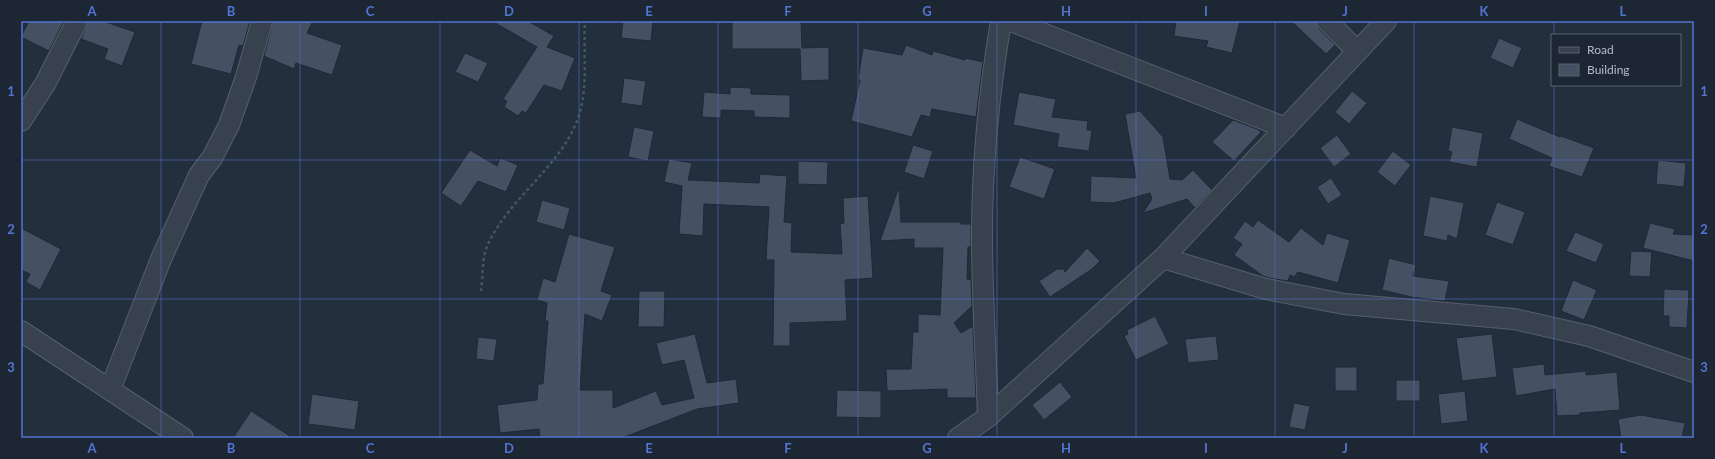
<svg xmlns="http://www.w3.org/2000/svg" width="1715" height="459" font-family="Lato,sans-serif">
<rect width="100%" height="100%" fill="#242f3e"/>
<path fill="#455162" stroke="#1f2835" d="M 29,21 L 64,21 L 49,51 L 21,37 Z
M 88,21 L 103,21 L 135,32 L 122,66 L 104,59 L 108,49 L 81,39 Z
M 202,21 L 250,21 L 243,46 L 239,45 L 231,74 L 191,64 Z
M 273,21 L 313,21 L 307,33 L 342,45 L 332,75 L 296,63 L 294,69 L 264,56 Z
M 492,21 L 528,21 L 554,36 L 547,47 L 575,58 L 562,91 L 544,85 L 526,113 L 522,111 L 518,116 L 504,107 L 507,101 L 503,99 L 537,47 Z
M 623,21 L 653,21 L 651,41 L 621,38 Z
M 732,21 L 801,21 L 802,48 L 829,47 L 829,80 L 801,81 L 800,49 L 732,49 Z
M 1176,21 L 1240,21 L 1232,53 L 1206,47 L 1208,41 L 1174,36 Z
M 1291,21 L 1316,21 L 1319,29 L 1335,45 L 1326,54 Z
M 1499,38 L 1522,48 L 1513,68 L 1490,58 Z
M 906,45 L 932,55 L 933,51 L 965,60 L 965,58 L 983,62 L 976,117 L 932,109 L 930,117 L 921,115 L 912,137 L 851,121 L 860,80 L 858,80 L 863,48 L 902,55 Z
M 465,53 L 488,63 L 478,82 L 455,72 Z
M 624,78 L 646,81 L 642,106 L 621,103 Z
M 730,87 L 751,88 L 751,94 L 790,95 L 790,118 L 754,117 L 754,111 L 721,110 L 721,118 L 702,117 L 704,92 L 730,94 Z
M 1352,91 L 1367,103 L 1349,124 L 1335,112 Z
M 1019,92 L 1056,99 L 1052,117 L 1088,121 L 1087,130 L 1092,130 L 1089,151 L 1057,147 L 1059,134 L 1013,125 Z
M 1140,111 L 1163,137 L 1170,179 L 1182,180 L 1193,170 L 1212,190 L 1195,208 L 1187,199 L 1143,213 L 1152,199 L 1150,193 L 1114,203 L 1090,202 L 1091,176 L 1136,178 L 1125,114 Z
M 1517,119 L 1560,137 L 1561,136 L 1594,148 L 1582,177 L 1549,166 L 1552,158 L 1509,139 Z
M 1233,120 L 1257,129 L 1261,132 L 1234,161 L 1212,142 Z
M 634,127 L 654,131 L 648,161 L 628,157 Z
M 1452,127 L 1483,133 L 1477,167 L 1449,162 L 1452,152 L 1448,151 Z
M 1337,135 L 1351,154 L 1334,167 L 1320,148 Z
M 913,145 L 933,151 L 924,179 L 904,172 Z
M 470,150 L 497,166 L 500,158 L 518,165 L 506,192 L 478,181 L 461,206 L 441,193 Z
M 1393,151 L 1411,165 L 1395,186 L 1377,172 Z
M 1020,157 L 1055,169 L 1044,199 L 1009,187 Z
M 669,159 L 692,163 L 688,180 L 759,183 L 760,174 L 787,176 L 784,222 L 792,223 L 791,252 L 842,254 L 840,224 L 844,223 L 843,198 L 868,196 L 873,278 L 845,280 L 847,321 L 790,323 L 790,346 L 773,346 L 774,260 L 766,260 L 769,207 L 704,204 L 703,236 L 679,234 L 682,186 L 664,182 Z
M 1658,160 L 1686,163 L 1684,187 L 1656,184 Z
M 798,161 L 828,162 L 827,185 L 798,184 Z
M 1331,178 L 1342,195 L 1328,204 L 1317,187 Z
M 899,187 L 901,222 L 961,222 L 961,224 L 971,224 L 971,247 L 968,247 L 967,279 L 971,280 L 972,306 L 954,323 L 961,333 L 973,326 L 976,398 L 947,398 L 947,389 L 887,391 L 886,369 L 911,369 L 913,332 L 918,332 L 918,314 L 940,315 L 943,248 L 914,248 L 914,239 L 880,241 Z
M 1430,196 L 1464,203 L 1457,239 L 1448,235 L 1447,241 L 1423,236 Z
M 542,200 L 570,208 L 564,230 L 536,222 Z
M 1497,202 L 1525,212 L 1513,245 L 1485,235 Z
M 1258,220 L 1289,242 L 1301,228 L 1323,245 L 1327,233 L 1350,240 L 1338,283 L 1298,272 L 1294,277 L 1290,275 L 1288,281 L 1269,278 L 1263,276 L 1234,255 L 1242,244 L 1233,238 L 1245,221 L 1253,227 Z
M 1650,223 L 1675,229 L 1673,234 L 1694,235 L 1694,261 L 1643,248 Z
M 21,228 L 61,249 L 40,290 L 26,282 L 30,274 L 21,270 Z
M 1575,232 L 1604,244 L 1596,263 L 1566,251 Z
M 569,234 L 615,247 L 601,291 L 612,295 L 602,321 L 585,314 L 580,390 L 613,390 L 613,408 L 656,391 L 662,405 L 694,398 L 684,360 L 662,365 L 656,343 L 695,334 L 707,383 L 736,379 L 739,403 L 697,409 L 622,438 L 540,438 L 539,429 L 500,433 L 497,405 L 537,400 L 538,384 L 543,384 L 548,321 L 545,321 L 547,303 L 537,300 L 543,278 L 555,282 Z
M 1087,248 L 1100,261 L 1092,269 L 1050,297 L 1039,281 L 1057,269 L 1064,269 L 1065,272 Z
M 1631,251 L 1652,252 L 1650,277 L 1629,276 Z
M 1389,258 L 1416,265 L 1413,276 L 1449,281 L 1445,301 L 1411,297 L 1382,290 Z
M 1573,280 L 1597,290 L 1584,320 L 1561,311 Z
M 1664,289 L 1689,290 L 1687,328 L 1669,327 L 1669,316 L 1663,316 Z
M 639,291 L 665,291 L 664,327 L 638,327 Z
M 1155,316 L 1169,344 L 1136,360 L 1124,336 L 1128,334 L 1127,330 Z
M 1492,334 L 1497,377 L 1462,381 L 1456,338 Z
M 1216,336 L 1219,360 L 1188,363 L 1185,339 Z
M 478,337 L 497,339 L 494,361 L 476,359 Z
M 1544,364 L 1545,375 L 1586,371 L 1586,375 L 1617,372 L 1620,410 L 1580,413 L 1580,415 L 1557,416 L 1555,389 L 1516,396 L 1512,368 Z
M 1335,367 L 1357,367 L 1357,391 L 1335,391 Z
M 1396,380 L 1420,380 L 1420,401 L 1396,401 Z
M 1060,382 L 1072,397 L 1044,420 L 1032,405 Z
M 837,390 L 881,391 L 881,418 L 836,417 Z
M 1465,391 L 1468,421 L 1441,424 L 1438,394 Z
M 312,394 L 359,401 L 355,430 L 308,424 Z
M 1294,403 L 1310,406 L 1305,430 L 1289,427 Z
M 251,411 L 293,438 L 233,438 Z
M 1641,415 L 1685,423 L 1682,438 L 1621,438 L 1618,419 Z"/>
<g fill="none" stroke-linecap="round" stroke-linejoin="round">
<g stroke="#565f6c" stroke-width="22">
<path id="street" d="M 1011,21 L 1286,128
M 1327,21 L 1357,51
M 21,121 L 45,84 L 77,21
M 1163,258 L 1266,289 L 1344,304 L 1514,319 L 1589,336 L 1694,372
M 21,331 L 183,438
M 110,390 L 161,259 L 199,175 L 212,158 L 229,125 L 246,77 L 262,21
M 988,417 C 986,356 982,295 982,235 C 982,163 989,92 1001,21
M 958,438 L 988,417 L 1163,258 L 1386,21"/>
</g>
<path stroke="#44595c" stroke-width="2.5" stroke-dasharray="3 3" stroke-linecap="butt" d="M 481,291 C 483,279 482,260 486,249 C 507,197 564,167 580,112 C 588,83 583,51 585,21"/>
<use href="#street" stroke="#38414e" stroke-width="20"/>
</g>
<path fill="none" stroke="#5274d3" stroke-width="1" stroke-opacity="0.55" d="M 161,21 L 161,438M 300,21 L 300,438M 440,21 L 440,438M 579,21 L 579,438M 718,21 L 718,438M 858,21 L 858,438M 997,21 L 997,438M 1136,21 L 1136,438M 1275,21 L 1275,438M 1414,21 L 1414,438M 1554,21 L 1554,35M 1554,85 L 1554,438M 21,160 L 1694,160M 21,299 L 1694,299"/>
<rect width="1715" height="459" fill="none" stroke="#1d2633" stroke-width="44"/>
<rect x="1551" y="34" width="130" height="52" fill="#1d2633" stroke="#59626f"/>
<rect x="1559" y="47" width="20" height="6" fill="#38414e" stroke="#59626f"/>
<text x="1587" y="54" font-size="12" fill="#b4bcc9">Road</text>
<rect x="1559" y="64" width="20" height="12" fill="#455162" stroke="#59626f"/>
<text x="1587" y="74" font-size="12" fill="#b4bcc9">Building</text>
<rect x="22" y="22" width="1671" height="415" fill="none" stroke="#5274d3" stroke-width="1.5"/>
<g font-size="13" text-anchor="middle" font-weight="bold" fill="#5274d3">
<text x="92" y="16">A</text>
<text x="231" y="16">B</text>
<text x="370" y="16">C</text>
<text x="509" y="16">D</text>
<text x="649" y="16">E</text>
<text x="788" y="16">F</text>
<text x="927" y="16">G</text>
<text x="1066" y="16">H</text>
<text x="1206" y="16">I</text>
<text x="1345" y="16">J</text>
<text x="1484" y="16">K</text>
<text x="1623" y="16">L</text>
<text x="11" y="96">1</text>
<text x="1704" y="96">1</text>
<text x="11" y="234">2</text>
<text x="1704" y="234">2</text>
<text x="11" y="372">3</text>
<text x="1704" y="372">3</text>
<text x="92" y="453">A</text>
<text x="231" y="453">B</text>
<text x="370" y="453">C</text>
<text x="509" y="453">D</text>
<text x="649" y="453">E</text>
<text x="788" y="453">F</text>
<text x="927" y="453">G</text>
<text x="1066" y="453">H</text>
<text x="1206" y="453">I</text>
<text x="1345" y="453">J</text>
<text x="1484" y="453">K</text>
<text x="1623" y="453">L</text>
</g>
</svg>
